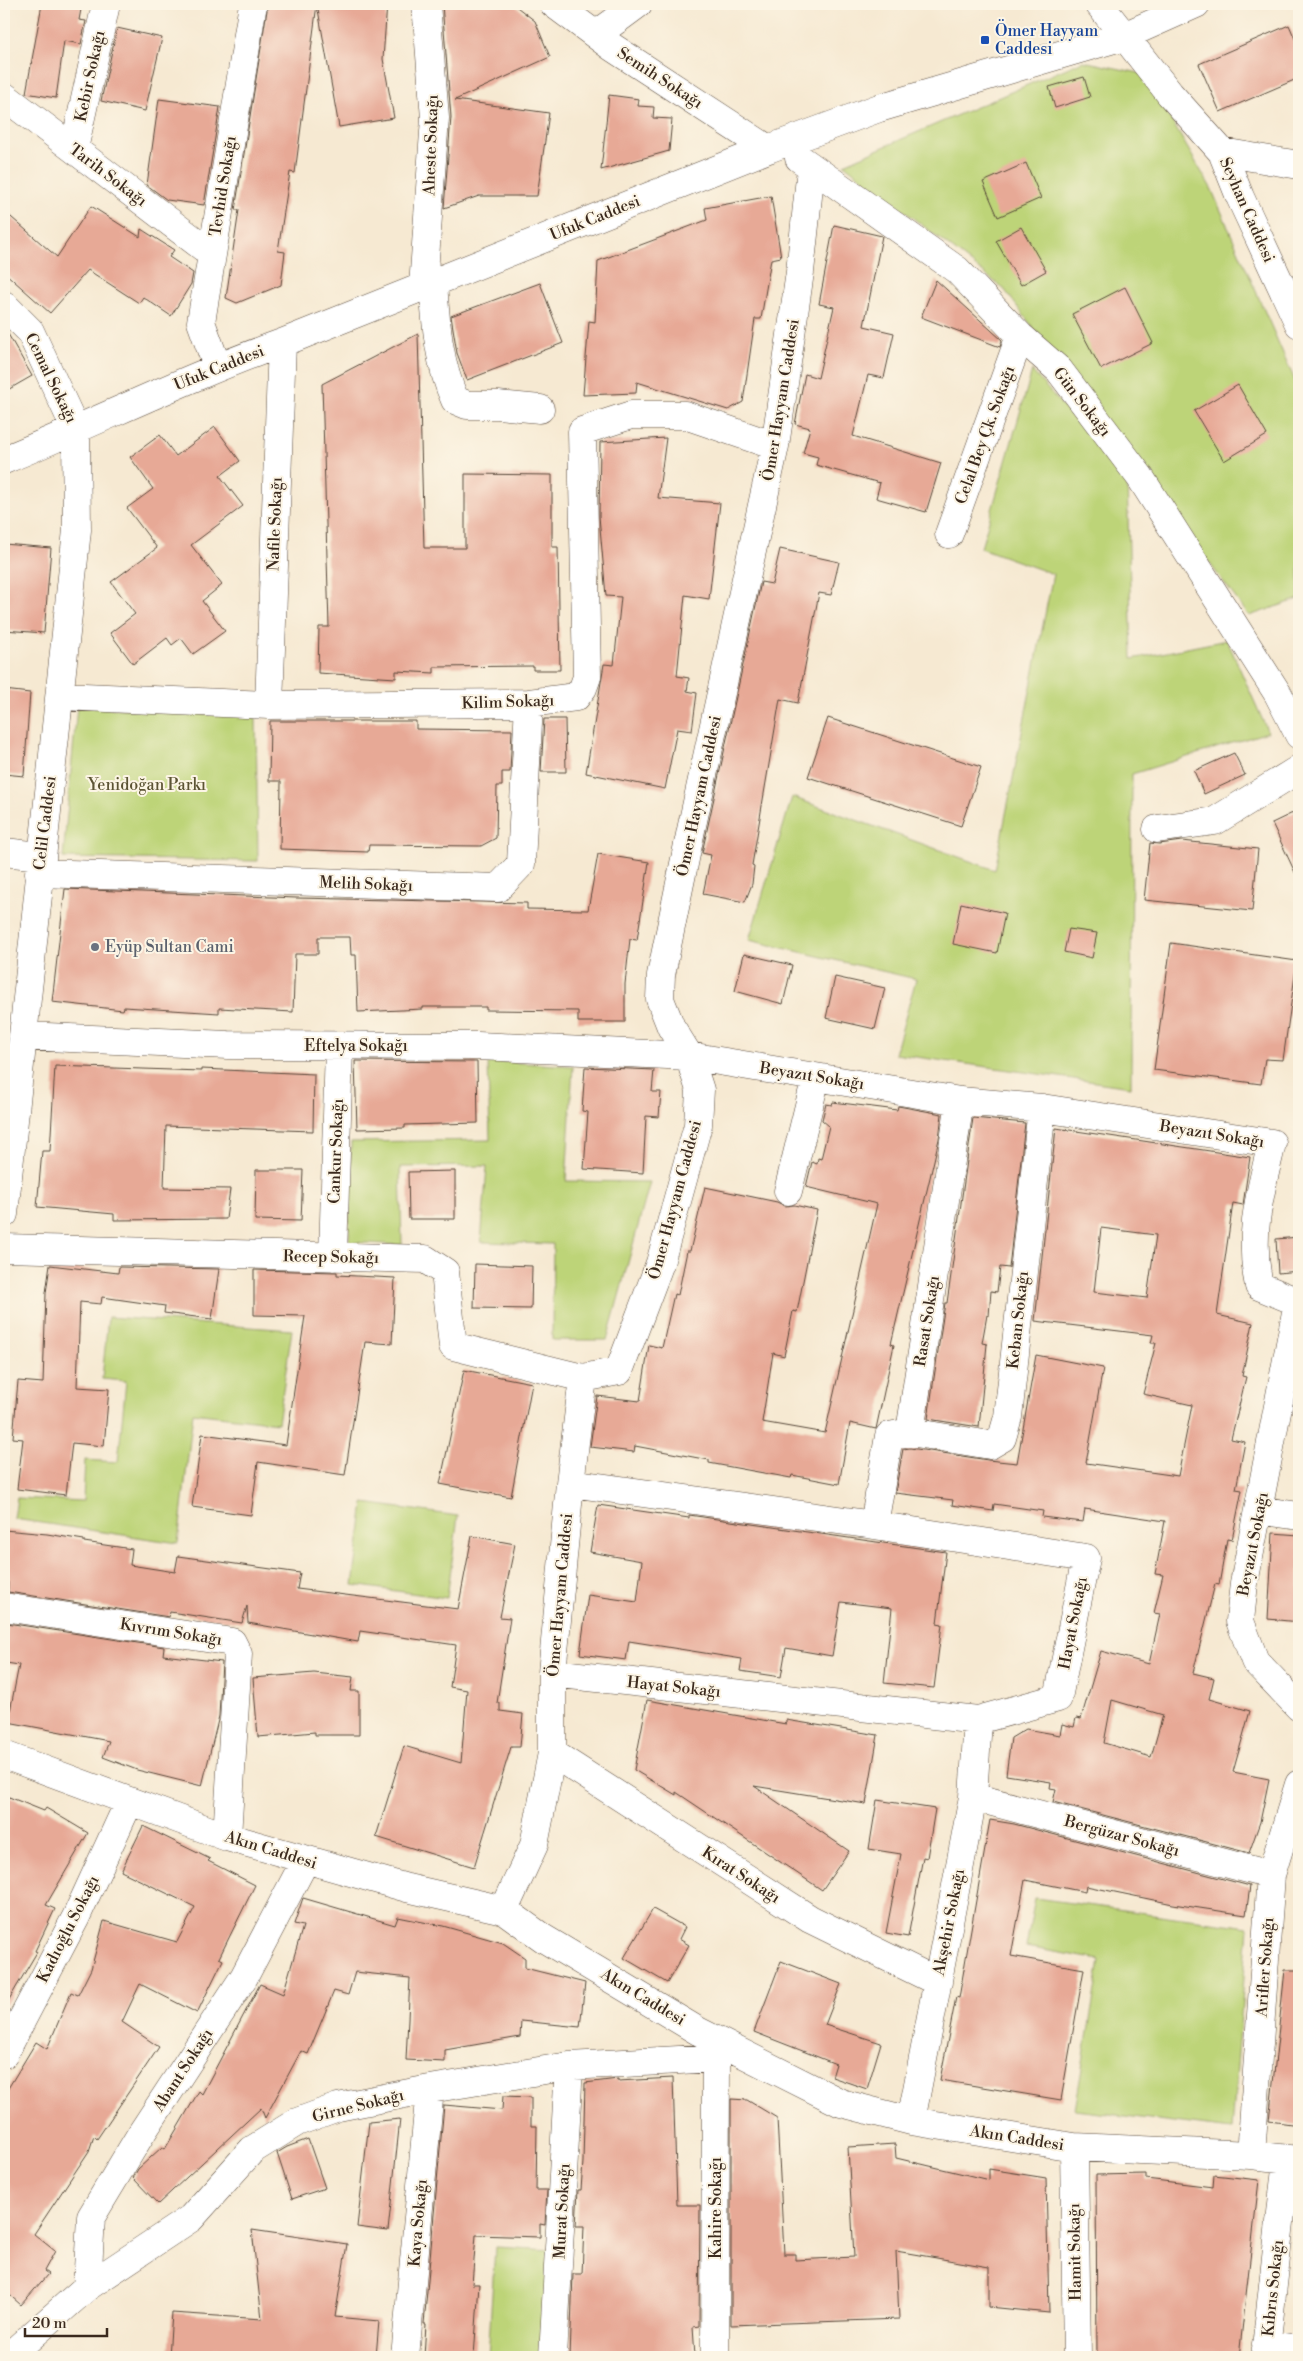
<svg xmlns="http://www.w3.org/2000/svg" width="1303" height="2361" font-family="'Libre Bodoni',serif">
<rect width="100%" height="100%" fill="#fcf5e5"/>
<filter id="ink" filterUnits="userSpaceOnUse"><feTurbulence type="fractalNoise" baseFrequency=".02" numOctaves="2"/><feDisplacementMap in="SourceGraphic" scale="10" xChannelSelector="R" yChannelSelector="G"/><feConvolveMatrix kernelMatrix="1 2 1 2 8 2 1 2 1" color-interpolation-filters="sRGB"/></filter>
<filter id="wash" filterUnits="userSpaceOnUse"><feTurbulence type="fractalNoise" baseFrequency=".0096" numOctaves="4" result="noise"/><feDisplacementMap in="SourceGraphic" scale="20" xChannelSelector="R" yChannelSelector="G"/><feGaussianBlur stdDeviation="1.12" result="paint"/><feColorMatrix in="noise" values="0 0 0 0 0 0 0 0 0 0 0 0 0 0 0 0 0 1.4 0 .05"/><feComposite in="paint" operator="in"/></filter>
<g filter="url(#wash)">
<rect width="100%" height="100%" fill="#f6e9d2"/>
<path fill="#bdd478" stroke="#7c7f4b" d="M 1083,61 L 1144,74 L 1211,188 L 1299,390 L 1299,599 L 1249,616 L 1004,289 L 844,164 Z
M 1032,371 L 1127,479 L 1132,659 L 1227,640 L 1268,732 L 1132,774 L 1131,1087 L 895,1054 L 916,979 L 749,940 L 792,797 L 995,870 L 1053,574 L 981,548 Z
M 77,706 L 256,717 L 258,861 L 63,858 Z
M 488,1061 L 573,1066 L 566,1181 L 650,1182 L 607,1340 L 552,1340 L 553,1244 L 481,1242 L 487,1166 L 400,1167 L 402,1245 L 349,1242 L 351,1142 L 490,1140 Z
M 108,1317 L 292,1330 L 278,1423 L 193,1413 L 178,1543 L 14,1519 L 17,1498 L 83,1501 L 85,1460 L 118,1462 L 126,1381 L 102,1379 Z
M 364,1503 L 458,1516 L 447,1598 L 353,1585 Z
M 1035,1898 L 1248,1927 L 1232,2129 L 1075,2110 L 1100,1960 L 1026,1947 Z
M 495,2247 L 553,2250 L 546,2357 L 488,2357 Z"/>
<g id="blocks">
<path fill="#e7a996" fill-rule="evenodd" d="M 42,4 L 82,4 L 79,20 L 86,21 L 81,44 L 64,41 L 56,98 L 26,93 Z
M 268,4 L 387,4 L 383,59 L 394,118 L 339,127 L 317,4 L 295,173 L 290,172 L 278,251 L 285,252 L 281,285 L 237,303 L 226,298 L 239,210 L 235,210 Z
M 442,4 L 513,4 L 535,21 L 550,57 L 455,100 L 549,113 L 537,196 L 479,196 L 444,208 L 451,117 Z
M 1289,25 L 1299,48 L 1299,78 L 1220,112 L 1199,64 Z
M 117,28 L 162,38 L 145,111 L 101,101 Z
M 1084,77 L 1090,97 L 1055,108 L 1049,87 Z
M 609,95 L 639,99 L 638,106 L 654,107 L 653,118 L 672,119 L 669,151 L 601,170 Z
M 159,99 L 220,107 L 204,205 L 167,200 L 147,185 Z
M 1026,163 L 1041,198 L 998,217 L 983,182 Z
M 771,196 L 781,257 L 771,259 L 761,319 L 755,319 L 743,402 L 728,410 L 637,382 L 636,393 L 583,395 L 589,321 L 595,322 L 598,261 L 707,220 L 705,208 Z
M 91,206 L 140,237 L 141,229 L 174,250 L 169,257 L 193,273 L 191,284 L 171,316 L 143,297 L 139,303 L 88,270 L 50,313 L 4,272 L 4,211 L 57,257 Z
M 834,225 L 882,236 L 864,326 L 894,333 L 884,378 L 868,375 L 853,436 L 941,463 L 926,512 L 876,498 L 880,483 L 816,465 L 818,457 L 803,453 L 810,428 L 795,424 L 805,374 L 818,378 L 834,307 L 819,304 Z
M 1021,227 L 1046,271 L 1021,285 L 996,241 Z
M 936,280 L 1002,340 L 1000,347 L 921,317 Z
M 540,283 L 563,343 L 467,380 L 457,353 L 451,316 Z
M 1125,287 L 1153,343 L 1101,369 L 1072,314 Z
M 4,327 L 32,376 L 4,392 Z
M 418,334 L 424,548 L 465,548 L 465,474 L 552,475 L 552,547 L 558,547 L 560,670 L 533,670 L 533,666 L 434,667 L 434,673 L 396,671 L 396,678 L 318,673 L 319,627 L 329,627 L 322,384 Z
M 1238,385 L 1267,435 L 1224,461 L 1194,411 Z
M 215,427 L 240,461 L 220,476 L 243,506 L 191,545 L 222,585 L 202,601 L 225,631 L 193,654 L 181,638 L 172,645 L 167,638 L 133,664 L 110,633 L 135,614 L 111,582 L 157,548 L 127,508 L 153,489 L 130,457 L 160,435 L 176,456 Z
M 666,438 L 658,498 L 720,503 L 709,599 L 685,595 L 677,676 L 689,678 L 687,691 L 697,693 L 692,731 L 677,729 L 665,789 L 586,773 L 604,664 L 614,665 L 621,597 L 606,596 L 599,516 L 600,442 Z
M 4,544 L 51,548 L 44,633 L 4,630 Z
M 780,549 L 839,562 L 831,595 L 819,593 L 798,703 L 780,699 L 752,865 L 754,866 L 752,884 L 745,902 L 703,894 L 711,855 L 702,853 L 761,582 L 772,584 Z
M 4,690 L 30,693 L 24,776 L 4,774 Z
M 828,718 L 981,767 L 961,826 L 808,777 Z
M 544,719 L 565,719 L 566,772 L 541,772 Z
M 270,721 L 416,721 L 416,729 L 512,730 L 510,772 L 502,772 L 502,786 L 497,786 L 496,838 L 481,846 L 369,845 L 368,852 L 280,849 L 281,781 L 269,781 Z
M 1234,753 L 1245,775 L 1204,794 L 1194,771 Z
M 1299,810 L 1299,881 L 1272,823 Z
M 1182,841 L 1258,849 L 1252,911 L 1144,900 L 1150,843 L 1159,844 Z
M 598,854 L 649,862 L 637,940 L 630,939 L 625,984 L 625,1022 L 578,1022 L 578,1011 L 486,1010 L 486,1007 L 423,1007 L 423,1009 L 358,1012 L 356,955 L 351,955 L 350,937 L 318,937 L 318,954 L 295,954 L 293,1012 L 219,1008 L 219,1013 L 124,1007 L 123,1010 L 52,1002 L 65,889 L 297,898 L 527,903 L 527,909 L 588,910 Z
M 961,903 L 1005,913 L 997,953 L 953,944 Z
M 1069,929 L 1097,933 L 1092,958 L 1064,952 Z
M 1171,943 L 1297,961 L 1283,1060 L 1265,1059 L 1261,1084 L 1154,1070 Z
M 744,954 L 792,965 L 783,1004 L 735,991 Z
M 835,977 L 885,988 L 875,1029 L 826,1018 Z
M 355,1061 L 477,1062 L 478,1123 L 405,1125 L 405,1128 L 357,1129 Z
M 55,1066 L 201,1071 L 201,1069 L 314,1074 L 313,1131 L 166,1126 L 164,1188 L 230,1189 L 226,1219 L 114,1220 L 114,1214 L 37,1207 L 42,1151 L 50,1151 Z
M 585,1067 L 654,1070 L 652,1092 L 661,1092 L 659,1117 L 646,1116 L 643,1173 L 584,1169 L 588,1112 L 582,1111 Z
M 833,1102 L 897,1110 L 898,1106 L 942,1114 L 939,1139 L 891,1344 L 894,1345 L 876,1429 L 850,1423 L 839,1484 L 792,1475 L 791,1478 L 709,1463 L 709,1460 L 635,1446 L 634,1452 L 590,1447 L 597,1396 L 640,1401 L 649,1345 L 662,1348 L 674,1294 L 678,1295 L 687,1251 L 690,1251 L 705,1187 L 777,1202 L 785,1206 L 794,1205 L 817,1210 L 797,1312 L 793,1311 L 784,1356 L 773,1353 L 762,1422 L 825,1433 L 877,1204 L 806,1187 L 812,1162 L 817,1164 L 818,1158 L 821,1159 L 829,1126 L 822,1120 L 826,1104 L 832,1105 Z
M 973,1118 L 1025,1123 L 1009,1268 L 1000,1267 L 997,1292 L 991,1291 L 989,1316 L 987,1315 L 982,1343 L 987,1344 L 979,1427 L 928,1419 L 945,1303 L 947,1303 Z
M 1056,1128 L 1250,1157 L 1243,1205 L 1233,1203 L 1217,1315 L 1253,1323 L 1242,1376 L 1246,1377 L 1231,1439 L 1245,1442 L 1236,1489 L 1242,1490 L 1232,1540 L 1227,1539 L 1219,1585 L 1215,1584 L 1193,1673 L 1214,1678 L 1209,1699 L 1250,1711 L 1233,1772 L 1269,1779 L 1260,1822 L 1249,1853 L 1053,1802 L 1056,1789 L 1050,1788 L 1051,1782 L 1006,1775 L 1011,1738 L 1026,1729 L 1060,1735 L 1062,1724 L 1074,1727 L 1076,1718 L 1081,1719 L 1101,1651 L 1149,1664 L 1160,1614 L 1154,1613 L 1163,1575 L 1155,1574 L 1165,1521 L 1085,1509 L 1083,1522 L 1042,1517 L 1043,1511 L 994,1504 L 993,1511 L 952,1505 L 953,1500 L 895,1493 L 903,1449 L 910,1448 L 988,1460 L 1017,1463 L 1036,1355 L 1103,1368 L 1086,1463 L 1178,1476 L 1192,1405 L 1143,1394 L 1156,1343 L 1151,1343 L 1153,1335 L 1035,1321 ZM 1101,1228 L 1156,1235 L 1147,1298 L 1094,1292 ZM 1112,1700 L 1163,1715 L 1151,1757 L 1104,1743 Z
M 256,1170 L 303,1170 L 301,1221 L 255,1220 Z
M 455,1171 L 455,1219 L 409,1219 L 408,1172 Z
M 1299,1237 L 1299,1271 L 1278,1273 L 1276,1239 Z
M 475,1264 L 532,1266 L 531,1309 L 474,1308 Z
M 50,1265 L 118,1273 L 119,1267 L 219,1269 L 212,1319 L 164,1313 L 165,1306 L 102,1297 L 101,1304 L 80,1302 L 77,1387 L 109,1389 L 104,1446 L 72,1443 L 66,1495 L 17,1489 L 23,1439 L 13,1438 L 18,1381 L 43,1383 L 46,1293 Z
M 254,1270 L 337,1272 L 337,1275 L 395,1278 L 392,1344 L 365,1342 L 345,1475 L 258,1462 L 251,1515 L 192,1507 L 202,1434 L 286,1445 L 305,1316 L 254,1315 Z
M 464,1370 L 532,1383 L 511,1497 L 440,1484 Z
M 598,1505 L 689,1518 L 689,1515 L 946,1552 L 937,1623 L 942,1624 L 934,1688 L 884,1683 L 892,1608 L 841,1602 L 832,1656 L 786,1648 L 781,1677 L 740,1671 L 742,1659 L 629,1641 L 626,1660 L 580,1654 L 588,1595 L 637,1602 L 642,1561 L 590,1552 Z
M 4,1530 L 47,1534 L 84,1540 L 84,1542 L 132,1549 L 130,1565 L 175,1572 L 178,1556 L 300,1573 L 297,1589 L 458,1609 L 472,1536 L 515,1544 L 500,1617 L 510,1618 L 497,1703 L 500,1703 L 500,1711 L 523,1714 L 520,1747 L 511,1747 L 474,1867 L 376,1837 L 404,1746 L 461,1763 L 467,1690 L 450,1687 L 456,1645 L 360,1631 L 358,1642 L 248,1623 L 247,1606 L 242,1623 L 170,1612 L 169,1617 L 8,1592 L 8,1582 L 4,1581 Z
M 1273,1533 L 1299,1535 L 1299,1622 L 1268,1619 Z
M 7,1623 L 164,1647 L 163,1655 L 222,1662 L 219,1716 L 202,1786 L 137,1770 L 103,1757 L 109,1741 L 8,1722 L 19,1665 L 6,1663 Z
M 314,1673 L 353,1677 L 351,1691 L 359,1691 L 359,1735 L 315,1735 L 315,1732 L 258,1737 L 253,1678 Z
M 647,1700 L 786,1724 L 786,1720 L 878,1735 L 866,1804 L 754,1786 L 849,1851 L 822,1890 L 676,1792 L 676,1795 L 634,1770 Z
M 4,1795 L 44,1811 L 46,1808 L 88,1833 L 46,1905 L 55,1909 L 35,1951 L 37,1952 L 4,2008 Z
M 877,1800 L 935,1809 L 927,1858 L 923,1857 L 908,1937 L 886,1933 L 901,1854 L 869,1849 Z
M 990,1820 L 1014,1824 L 1250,1886 L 1246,1915 L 1173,1904 L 1086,1886 L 1085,1892 L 1025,1880 L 1011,1956 L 1084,1969 L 1061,2100 L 940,2080 L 956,1997 L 959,1998 Z
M 143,1826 L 210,1859 L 208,1861 L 255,1885 L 219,1958 L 223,1960 L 197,2013 L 140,1984 L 122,2022 L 159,2047 L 97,2139 L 94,2136 L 89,2151 L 34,2234 L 55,2251 L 44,2271 L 48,2274 L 21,2305 L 4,2290 L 4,2095 L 36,2042 L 47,2049 L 71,1992 L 78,1995 L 91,1969 L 104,1921 L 177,1942 L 195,1907 L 121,1871 Z
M 303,1898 L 395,1925 L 398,1917 L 443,1926 L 503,1943 L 525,1958 L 525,1968 L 585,1983 L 580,2027 L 521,2021 L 520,2037 L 445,2050 L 445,2062 L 406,2060 L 410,1978 L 355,1972 L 348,1995 L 334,1991 L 308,2054 L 301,2051 L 265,2118 L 261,2108 L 158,2204 L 133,2178 L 138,2169 L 162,2147 L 165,2149 L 199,2091 L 202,2094 L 260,1984 L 283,1994 L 303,1926 L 294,1924 Z
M 653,1909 L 685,1927 L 679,1939 L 689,1945 L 667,1983 L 624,1958 Z
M 781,1961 L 841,1984 L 825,2025 L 881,2043 L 867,2089 L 832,2077 L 836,2064 L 754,2032 Z
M 1285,1970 L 1299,1970 L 1299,2125 L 1269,2121 Z
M 673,2078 L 677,2205 L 700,2205 L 699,2326 L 693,2327 L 695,2357 L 570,2357 L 573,2274 L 582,2274 L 584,2226 L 576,2226 L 578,2190 L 581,2190 L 583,2162 L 585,2083 L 618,2079 L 618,2081 Z
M 503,2096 L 531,2097 L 531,2126 L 537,2126 L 536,2190 L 547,2190 L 545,2225 L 540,2224 L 540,2237 L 476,2235 L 472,2284 L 479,2284 L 474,2357 L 424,2357 L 426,2324 L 424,2324 L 444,2105 L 502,2110 Z
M 731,2099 L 747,2100 L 777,2118 L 784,2254 L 795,2254 L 795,2260 L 854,2257 L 848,2147 L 895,2144 L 896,2158 L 989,2180 L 989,2169 L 1046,2178 L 1049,2313 L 989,2307 L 989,2267 L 896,2251 L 899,2319 L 731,2325 Z
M 400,2119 L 388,2231 L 357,2227 L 369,2122 Z
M 308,2139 L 325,2188 L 292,2199 L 277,2153 L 287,2147 Z
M 1146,2174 L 1146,2179 L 1213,2187 L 1214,2175 L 1259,2180 L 1239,2357 L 1097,2357 L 1096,2175 Z
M 252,2230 L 347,2244 L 335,2317 L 379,2321 L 376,2357 L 169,2357 L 172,2313 L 262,2319 Z"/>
</g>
</g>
<g filter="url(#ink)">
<use href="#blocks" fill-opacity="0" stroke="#574739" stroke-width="1"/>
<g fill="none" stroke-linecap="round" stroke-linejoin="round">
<g stroke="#574739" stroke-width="29">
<path id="minor" d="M 554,4 L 612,47 L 768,149
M 1099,4 L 1170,94 L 1222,152 L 1240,197 L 1299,324
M 596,35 L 638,4
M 4,96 L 212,254
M 74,149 L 106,4
M 1222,152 L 1299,165
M 799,158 L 957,270 L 1020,336 L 1059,370 L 1140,477 L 1278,694 L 1299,735
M 433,283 C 436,323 438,362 455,400 L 467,405 L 498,405 L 540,409
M 423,287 L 435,118 L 426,4
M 4,305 L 30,331 L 76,430 L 77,530 L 4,1214
M 217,366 L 201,322 L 253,4
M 4,460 C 97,422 187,377 282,343 L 768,149 L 879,108 L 1124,36 L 1196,4
M 949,534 L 1020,336
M 61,696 L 269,705 L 529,703 L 576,697 L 583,688 L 587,677 L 582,431 L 631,415 L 685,415 L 775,446
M 269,705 L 282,343
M 1157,829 L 1215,821 L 1299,769
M 4,852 L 40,856
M 39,873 L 498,888 L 521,864 L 529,703
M 24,1036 L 228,1045 L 478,1046 L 689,1056 L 960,1101 L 1042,1108 L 1272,1143 C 1260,1194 1248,1233 1259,1286 L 1298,1302 L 1244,1583 L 1240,1621 L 1255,1661 L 1299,1707
M 788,1191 L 816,1077
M 4,1248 L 425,1259 L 445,1272 L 453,1346 L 583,1378
M 333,1257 L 339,1046
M 910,1432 L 990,1445 L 1002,1438 L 1008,1417 L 1042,1108
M 1258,1510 L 1299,1516
M 874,1525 L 889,1436 L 910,1432 L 960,1101
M 4,1607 L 232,1642 L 238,1654 L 227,1837
M 552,1673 L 978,1720 L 1058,1698 L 1086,1558 L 874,1525 L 570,1483
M 552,1753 L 810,1919 L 938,1982
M 4,1755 L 227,1837 L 407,1888 L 504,1910 L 543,1938 L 698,2031 L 841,2103 L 911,2121 L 1074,2147 L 1251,2155 L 1299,2160
M 973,1797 L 1271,1875
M 504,1910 L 534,1845 L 552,1753 L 552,1673 L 570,1483 L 583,1378 L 619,1371 L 660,1263 L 698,1125 L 700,1090 L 689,1056 L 671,1027 L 660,999 L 661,975 L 691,830 L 775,446 L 800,272 L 811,168
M 4,2054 L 76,1917 L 129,1802
M 911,2121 L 973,1797 L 978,1720
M 1074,2147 L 1077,2357
M 1251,2155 L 1271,1875 L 1299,1784
M 87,2287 L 91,2217 L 141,2134 L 244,1977 L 305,1861
M 1266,2345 L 1299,2349
M 8,2357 L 87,2287 L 191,2218 L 252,2150 L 297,2122 L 338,2107 L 430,2089 L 569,2066 L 716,2058 L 729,2048
M 405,2357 L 430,2089
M 553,2357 L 569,2066
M 715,2357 L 716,2058
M 1265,2357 L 1287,2159"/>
</g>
<use href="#minor" stroke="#fff" stroke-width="28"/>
</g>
</g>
<rect fill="#1a4fb4" stroke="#fcf5e5" stroke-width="2" x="980" y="35" width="10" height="10" rx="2.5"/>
<circle fill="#6b7280" stroke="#fcf5e5" stroke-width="2" cx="95" cy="947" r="5"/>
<g text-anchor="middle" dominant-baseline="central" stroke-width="4" stroke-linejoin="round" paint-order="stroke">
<g font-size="16" fill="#164399" stroke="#fcf5e5" text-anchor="start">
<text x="995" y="31">Ömer Hayyam<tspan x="995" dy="18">Caddesi</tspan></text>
</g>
<g font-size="16" fill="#3b2a1e" stroke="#fcf5e5">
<text transform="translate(90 76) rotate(-78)">Kebir Sokağı</text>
<text transform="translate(660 78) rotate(33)">Semih Sokağı</text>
<text transform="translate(431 145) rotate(-88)">Aheste Sokağı</text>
<text transform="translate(108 175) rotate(37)">Tarih Sokağı</text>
<text transform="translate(223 186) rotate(-81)">Tevhid Sokağı</text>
<text transform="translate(1247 210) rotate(66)">Seyhan Caddesi</text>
<text transform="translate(595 218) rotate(-22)">Ufuk Caddesi</text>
<text transform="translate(219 368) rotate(-22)">Ufuk Caddesi</text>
<text transform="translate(51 378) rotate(64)">Cemal Sokağı</text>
<text transform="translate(781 400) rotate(-81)">Ömer Hayyam Caddesi</text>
<text transform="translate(1082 402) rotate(52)">Gün Sokağı</text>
<text transform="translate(985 435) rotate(-70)">Celal Bey Çk. Sokağı</text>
<text transform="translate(275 524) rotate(-88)">Nafile Sokağı</text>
<text transform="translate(508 702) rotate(-2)">Kilim Sokağı</text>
<text transform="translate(699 796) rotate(-78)">Ömer Hayyam Caddesi</text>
<text transform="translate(45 823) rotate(-83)">Celil Caddesi</text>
<text transform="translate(366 884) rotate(2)">Melih Sokağı</text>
<text x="356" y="1046">Eftelya Sokağı</text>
<text transform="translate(812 1076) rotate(9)">Beyazıt Sokağı</text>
<text transform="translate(1212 1134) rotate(9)">Beyazıt Sokağı</text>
<text transform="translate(336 1151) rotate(-88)">Cankur Sokağı</text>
<text transform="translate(675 1200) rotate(-75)">Ömer Hayyam Caddesi</text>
<text transform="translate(331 1257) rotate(1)">Recep Sokağı</text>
<text transform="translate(1018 1320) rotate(-84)">Keban Sokağı</text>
<text transform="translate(927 1321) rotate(-81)">Rasat Sokağı</text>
<text transform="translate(1253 1544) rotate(-79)">Beyazıt Sokağı</text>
<text transform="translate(560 1595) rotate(-85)">Ömer Hayyam Caddesi</text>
<text transform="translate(1073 1623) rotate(-79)">Hayat Sokağı</text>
<text transform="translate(171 1632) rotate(9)">Kıvrım Sokağı</text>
<text transform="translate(674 1687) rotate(6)">Hayat Sokağı</text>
<text transform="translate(1122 1836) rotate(15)">Bergüzar Sokağı</text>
<text transform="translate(271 1850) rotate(17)">Akın Caddesi</text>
<text transform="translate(741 1875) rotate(33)">Kırat Sokağı</text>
<text transform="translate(949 1922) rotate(-79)">Akşehir Sokağı</text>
<text transform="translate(68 1929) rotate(-63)">Kadıoğlu Sokağı</text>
<text transform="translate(1265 1967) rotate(-86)">Arifler Sokağı</text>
<text transform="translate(643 1997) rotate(31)">Akın Caddesi</text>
<text transform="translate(183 2070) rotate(-57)">Abant Sokağı</text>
<text transform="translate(358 2106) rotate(-14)">Girne Sokağı</text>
<text transform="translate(1017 2138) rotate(9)">Akın Caddesi</text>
<text transform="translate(716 2208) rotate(-90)">Kahire Sokağı</text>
<text transform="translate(562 2211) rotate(-87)">Murat Sokağı</text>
<text transform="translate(418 2223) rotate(-85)">Kaya Sokağı</text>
<text transform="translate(1075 2252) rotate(-91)">Hamit Sokağı</text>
<text transform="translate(1273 2288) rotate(-84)">Kıbrıs Sokağı</text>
</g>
<g font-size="16" fill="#5c5434" stroke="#fcf5e5">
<text x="147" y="785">Yenidoğan Parkı</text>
</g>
<g font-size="16" fill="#5b616d" stroke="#fcf5e5" text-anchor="start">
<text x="105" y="947">Eyüp Sultan Cami</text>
</g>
</g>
<rect width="1303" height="2361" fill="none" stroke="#fcf5e5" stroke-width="20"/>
<path d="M25 2328v8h82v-8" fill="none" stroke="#3b2a1e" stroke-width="2.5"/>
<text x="32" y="2328" font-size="15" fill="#3b2a1e" stroke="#fcf5e5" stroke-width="4" paint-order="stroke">20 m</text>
</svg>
